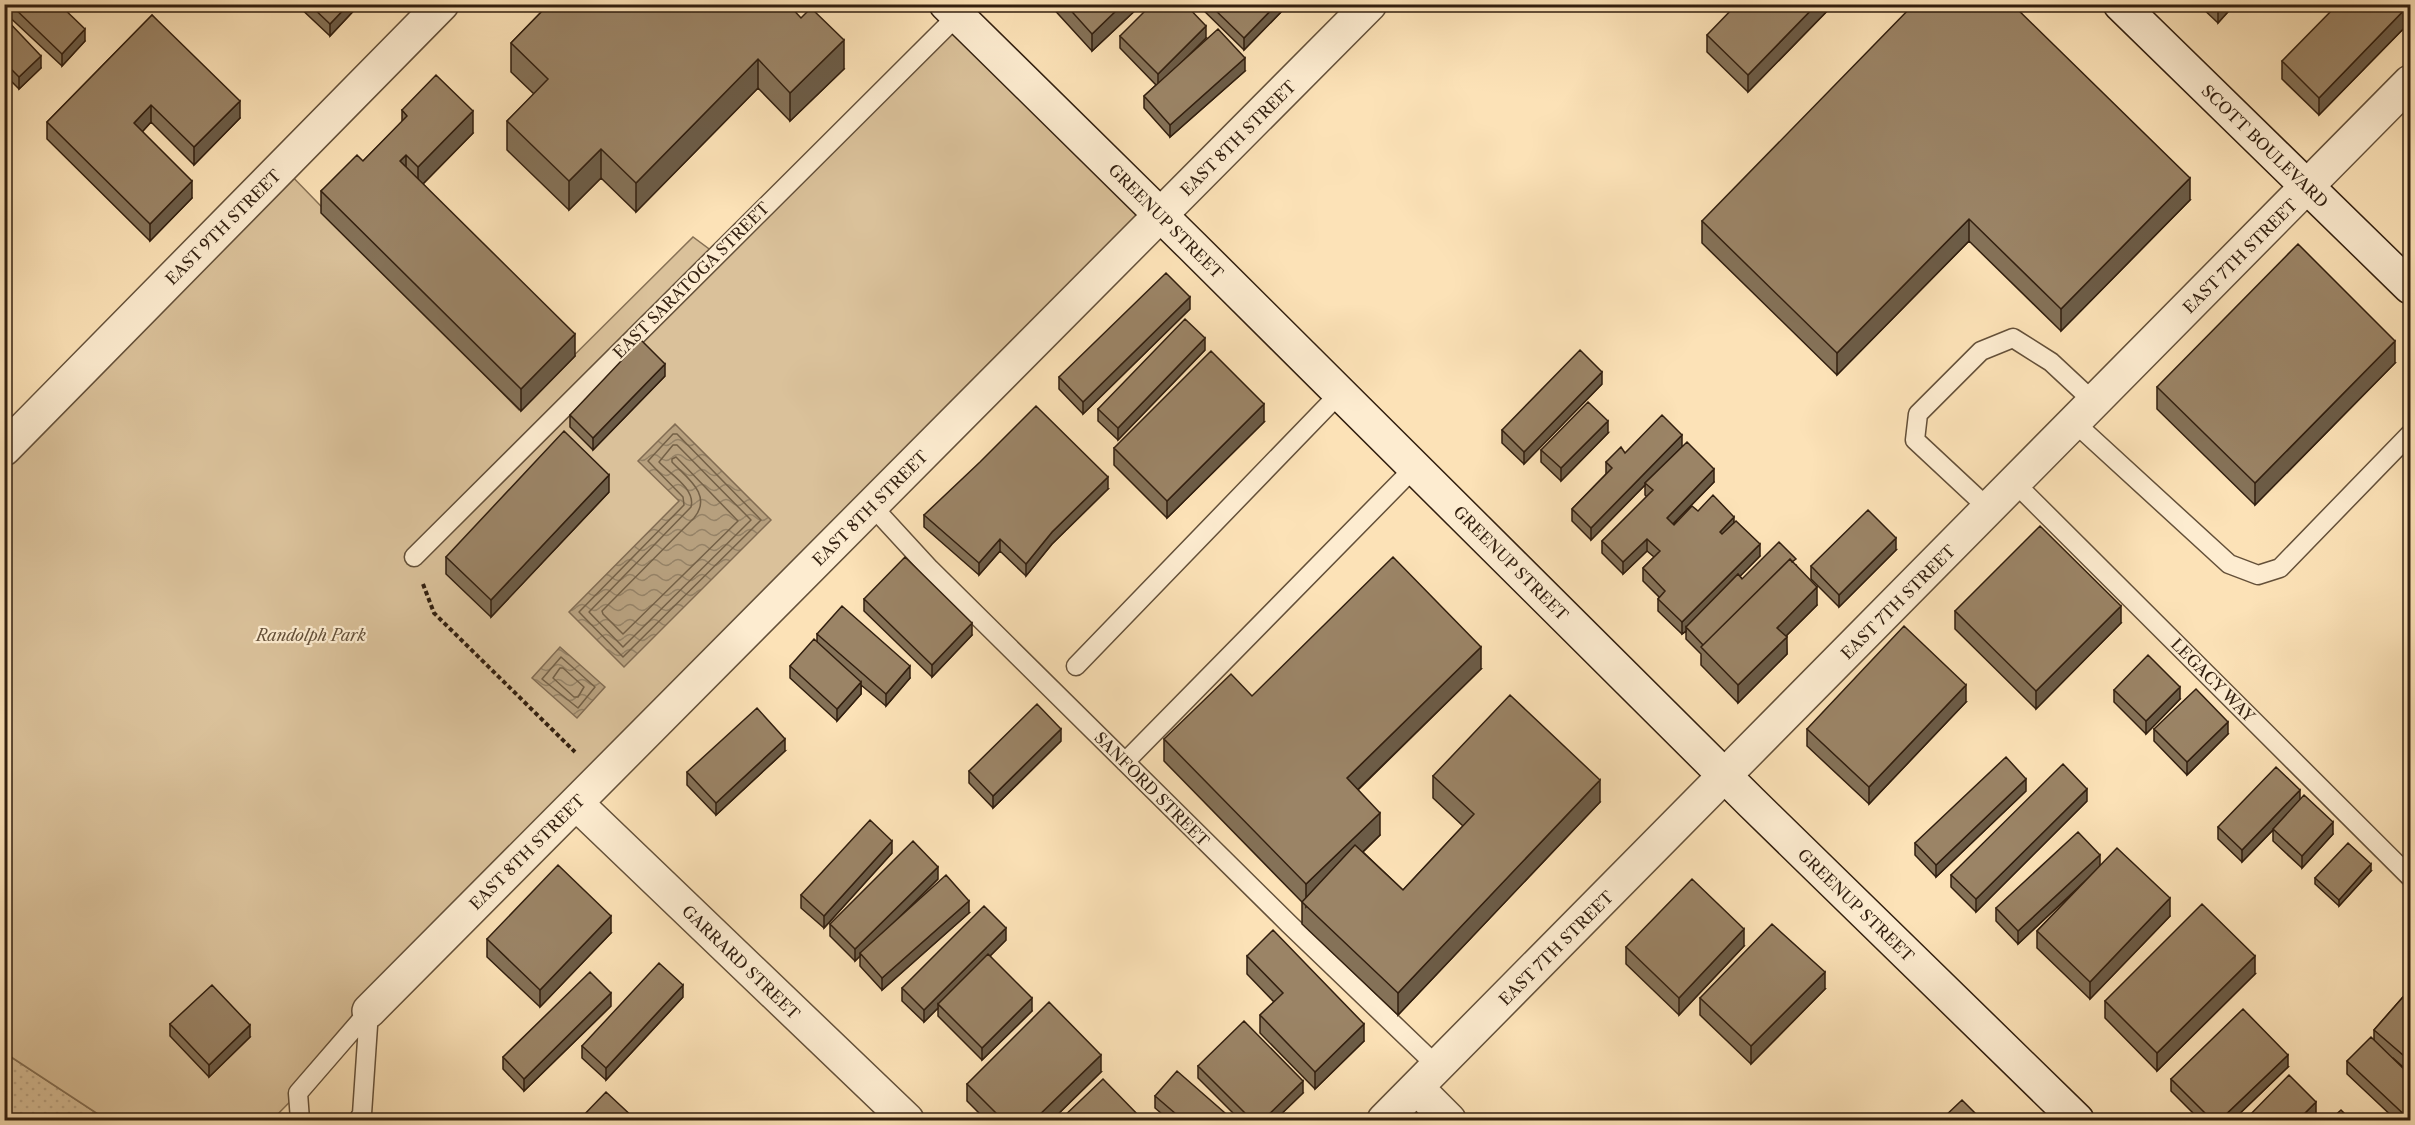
<svg xmlns="http://www.w3.org/2000/svg" width="2415" height="1125" font-family="'Libre Caslon Text',serif">
<defs>
<pattern id="grass-dots" width="8" height="8" patternUnits="userSpaceOnUse" patternTransform="scale(1.5)"><rect width="8" height="8" fill="#dac19a"/><path d="M2 2h.1M6 6h.1" fill="none" stroke="#bca584" stroke-width="1.8" stroke-linecap="round"/></pattern>
<pattern id="water-waves" width="16" height="10" patternUnits="userSpaceOnUse" patternTransform="scale(1.5)"><rect width="16" height="10" fill="#b7a07e"/><path d="M0 5q4-4 8 0t8 0" fill="none" stroke="#958266"/></pattern>
</defs>
<rect width="100%" height="100%" fill="#fce2b7"/>
<filter id="stains"><feTurbulence type="fractalNoise" baseFrequency=".00333" numOctaves="4"/><feColorMatrix values="0 0 0 0 .2 0 0 0 0 .09 0 0 0 0 .02 0 0 0 .5 -.17"/></filter>
<radialGradient id="worn" r=".72"><stop offset=".6" stop-color="#630" stop-opacity="0"/><stop offset="1" stop-color="#630" stop-opacity=".3"/></radialGradient>
<path fill="url(#grass-dots)" stroke="#867054" stroke-width="1.5" d="M 5,1053 L 107,1120 L 5,1120 Z"/>
<path fill="#dac19a" stroke="#867054" stroke-width="1.5" d="M 958,16 L 1161,215 L 272,1120 L 107,1120 L 5,1053 L 4,449 L 283,167 L 519,410 L 693,237 L 716,254 Z"/>
<path fill="url(#water-waves)" stroke="#826c52" stroke-width="1.5" d="M 675,424 L 771,520 L 624,667 L 569,612 L 679,501 L 638,461 Z
M 560,647 L 605,687 L 577,718 L 532,678 Z"/>
<g fill="none" stroke-linecap="round" stroke-linejoin="round">
<path stroke="#746046" stroke-width="1.5" d="M 673,434 L 677,434 L 761,520 L 623,657 L 579,612 L 684,505 L 683,497 L 648,461 Z
M 673,445 L 677,445 L 751,520 L 623,647 L 589,612 L 691,507 C 696,489 670,474 659,462 Z
M 676,457 L 738,521 L 623,634 L 603,614 L 602,611 L 694,518 C 713,495 687,478 672,462 L 672,459 Z
M 561,657 L 595,687 L 578,708 L 542,679 Z
M 560,668 L 563,668 L 584,687 L 578,697 L 574,697 L 553,678 Z"/>
<g stroke="#645039" stroke-width="21">
<path id="service" d="M 2075,423 L 2229,564 L 2258,575 L 2280,568 L 2410,434
M 2015,483 L 2410,877
M 872,506 L 930,569 L 1289,924 L 1438,1067
M 1989,509 L 1915,440 L 1918,414 L 1981,351 L 2013,338 L 2051,362 L 2095,403
M 414,557 L 963,10
M 1076,666 L 1340,393
M 1125,762 L 1415,467
M 300,1120 L 298,1093 L 369,1011
M 358,1120 L 362,1114 L 369,1011"/>
</g>
<g stroke="#645039" stroke-width="36">
<path id="minor" d="M 4,449 L 442,4
M 576,803 L 907,1120
M 369,1011 L 1370,4
M 1417,1088 L 1449,1120
M 1384,1120 L 2410,82"/>
</g>
<g stroke="#321f0f" stroke-width="36">
<path id="secondary" d="M 946,4 L 1192,246 L 1751,802 L 2077,1120
M 2120,4 L 2410,287"/>
</g>
<path stroke="#321f0f" stroke-width="4" stroke-dasharray="4.5 3" stroke-linecap="butt" d="M 423,584 L 434,613 L 575,752"/>
<use href="#service" stroke="#fdecd0" stroke-width="18"/>
<use href="#minor" stroke="#fdecd0" stroke-width="33"/>
<use href="#secondary" stroke="#fdecd0" stroke-width="33"/>
</g>
<path fill="#857258" stroke="#321f0f" stroke-width="1.5" d="M 4,4 L 59,4 L 85,41 L 62,66 L 4,12 Z
M 296,4 L 360,4 L 330,36 Z
M 549,4 L 844,69 L 790,121 L 758,88 L 636,212 L 601,178 L 569,210 L 507,150 L 507,121 L 534,94 L 511,72 L 511,43 Z
M 1049,4 L 1142,4 L 1092,51 Z
M 1197,4 L 1283,4 L 1283,10 L 1244,50 Z
M 1834,4 L 1748,92 L 1707,52 L 1707,35 Z
M 2198,4 L 2235,4 L 2218,23 Z
M 2410,4 L 2410,22 L 2319,115 L 2282,79 L 2282,61 Z
M 152,15 L 240,118 L 194,165 L 151,122 L 142,132 L 192,198 L 150,241 L 47,139 L 47,122 Z
M 4,17 L 41,68 L 19,89 L 4,74 Z
M 1120,36 L 1206,38 L 1184,60 L 1245,71 L 1170,137 L 1144,108 L 1144,96 L 1156,85 L 1120,48 Z
M 402,110 L 473,133 L 423,184 L 575,356 L 521,411 L 321,213 L 321,191 L 363,161 L 402,122 Z
M 2190,200 L 2061,331 L 1969,241 L 1837,375 L 1702,243 L 1702,221 Z
M 1190,309 L 1083,414 L 1059,389 L 1059,377 Z
M 1205,350 L 1118,440 L 1098,421 L 1098,409 Z
M 2395,363 L 2255,505 L 2157,409 L 2157,387 Z
M 665,376 L 593,450 L 570,427 L 570,415 Z
M 1602,384 L 1524,464 L 1502,443 L 1502,430 Z
M 1264,422 L 1167,518 L 1114,465 L 1114,448 Z
M 1608,433 L 1561,481 L 1541,462 L 1541,450 Z
M 1682,446 L 1714,482 L 1673,524 L 1698,511 L 1734,523 L 1760,556 L 1740,576 L 1742,579 L 1796,565 L 1817,605 L 1786,636 L 1787,654 L 1738,703 L 1701,665 L 1701,654 L 1686,639 L 1686,631 L 1682,634 L 1658,611 L 1658,599 L 1659,597 L 1643,581 L 1643,568 L 1654,557 L 1647,551 L 1623,574 L 1602,553 L 1602,541 L 1647,497 L 1645,495 L 1645,485 L 1591,540 L 1572,521 L 1572,509 L 1606,474 L 1606,462 L 1625,453 Z
M 1108,489 L 1052,544 L 1026,576 L 1000,551 L 979,575 L 924,527 L 924,515 Z
M 609,492 L 491,617 L 446,574 L 446,557 Z
M 1896,550 L 1839,607 L 1811,579 L 1811,566 Z
M 864,599 L 972,635 L 932,677 L 864,611 Z
M 1955,611 L 2121,623 L 2036,709 L 1955,629 Z
M 817,634 L 910,678 L 886,706 L 861,685 L 861,694 L 837,721 L 790,678 L 790,666 L 817,642 Z
M 1481,669 L 1358,790 L 1380,835 L 1363,852 L 1403,890 L 1463,826 L 1433,798 L 1433,776 L 1600,802 L 1398,1015 L 1302,924 L 1302,902 L 1164,761 L 1164,739 L 1252,696 Z
M 2114,690 L 2180,699 L 2146,734 L 2114,702 Z
M 1966,702 L 1869,804 L 1807,746 L 1807,729 Z
M 2154,729 L 2228,734 L 2187,775 L 2154,741 Z
M 1061,741 L 993,808 L 969,783 L 969,771 Z
M 785,751 L 716,815 L 687,785 L 687,772 Z
M 2026,791 L 1936,877 L 1915,855 L 1915,843 Z
M 2300,800 L 2333,834 L 2302,868 L 2273,841 L 2273,830 L 2242,862 L 2218,839 L 2218,827 Z
M 2087,801 L 1976,912 L 1951,887 L 1951,875 Z
M 892,853 L 824,928 L 801,908 L 801,895 Z
M 2100,865 L 2170,916 L 2090,999 L 2037,948 L 2037,931 L 2085,881 L 2018,944 L 1996,921 L 1996,908 Z
M 2371,871 L 2339,906 L 2315,884 L 2315,878 Z
M 938,879 L 892,925 L 969,913 L 882,990 L 860,966 L 860,956 L 855,961 L 830,936 L 830,924 Z
M 611,933 L 540,1007 L 487,957 L 487,939 Z
M 1006,940 L 990,956 L 1032,1011 L 982,1060 L 938,1016 L 938,1008 L 924,1022 L 902,1001 L 902,988 Z
M 1744,946 L 1679,1015 L 1626,964 L 1626,947 Z
M 1247,956 L 1364,1041 L 1315,1089 L 1260,1033 L 1260,1015 L 1274,1002 L 1247,974 Z
M 2255,974 L 2157,1071 L 2105,1018 L 2105,1001 Z
M 1825,989 L 1751,1064 L 1700,1015 L 1700,998 Z
M 2410,989 L 2410,1073 L 2394,1059 L 2410,1120 L 2396,1120 L 2347,1074 L 2347,1061 L 2374,1040 L 2374,1030 Z
M 683,997 L 606,1080 L 582,1058 L 582,1046 Z
M 611,1006 L 524,1091 L 503,1069 L 503,1057 Z
M 170,1024 L 250,1037 L 209,1077 L 170,1036 Z
M 1198,1066 L 1303,1093 L 1275,1120 L 1240,1120 L 1198,1078 Z
M 2288,1067 L 2233,1120 L 2200,1120 L 2171,1091 L 2171,1079 Z
M 1101,1072 L 1052,1120 L 986,1120 L 967,1101 L 967,1084 Z
M 1155,1096 L 1233,1120 L 1169,1120 L 1155,1108 Z"/>
<path fill="#6c5c47" stroke="#321f0f" stroke-width="1.5" d="M 349,4 L 360,4 L 330,36 L 330,24 Z
M 1123,4 L 1142,4 L 1092,51 L 1092,34 Z
M 1277,4 L 1283,4 L 1283,10 L 1244,50 L 1244,38 Z
M 1817,4 L 1834,4 L 1748,92 L 1748,75 Z
M 2219,4 L 2235,4 L 2218,23 L 2218,5 Z
M 2410,4 L 2410,22 L 2319,115 L 2319,98 Z
M 1206,26 L 1206,38 L 1158,86 L 1158,74 Z
M 85,29 L 85,41 L 62,66 L 62,54 Z
M 844,40 L 844,69 L 790,121 L 790,93 Z
M 41,56 L 41,68 L 19,89 L 19,77 Z
M 1245,58 L 1245,71 L 1170,137 L 1170,125 Z
M 758,59 L 758,88 L 636,212 L 636,183 Z
M 240,101 L 240,118 L 194,165 L 194,147 Z
M 151,105 L 151,122 L 134,141 L 134,123 Z
M 473,111 L 473,133 L 418,189 L 418,167 Z
M 601,149 L 601,178 L 569,210 L 569,181 Z
M 406,155 L 406,177 L 400,161 Z
M 2190,178 L 2190,200 L 2061,331 L 2061,309 Z
M 192,181 L 192,198 L 150,241 L 150,224 Z
M 1969,219 L 1969,241 L 1837,375 L 1837,353 Z
M 1190,297 L 1190,309 L 1083,414 L 1083,402 Z
M 575,334 L 575,356 L 521,411 L 521,389 Z
M 1205,338 L 1205,350 L 1118,440 L 1118,428 Z
M 2395,341 L 2395,363 L 2255,505 L 2255,483 Z
M 665,364 L 665,376 L 593,450 L 593,438 Z
M 1602,372 L 1602,384 L 1524,464 L 1524,452 Z
M 1264,404 L 1264,422 L 1167,518 L 1167,501 Z
M 1608,421 L 1608,433 L 1561,481 L 1561,468 Z
M 1682,435 L 1682,447 L 1645,483 L 1645,485 L 1591,540 L 1591,528 Z
M 1714,469 L 1714,482 L 1667,530 L 1667,518 Z
M 609,475 L 609,492 L 491,617 L 491,600 Z
M 1108,477 L 1108,489 L 1052,544 L 1026,576 L 1026,564 L 1052,532 Z
M 1734,517 L 1734,529 L 1720,544 L 1720,532 Z
M 1896,538 L 1896,550 L 1839,607 L 1839,595 Z
M 1000,539 L 1000,551 L 979,575 L 979,563 Z
M 1647,539 L 1647,551 L 1623,574 L 1623,562 Z
M 1760,544 L 1760,556 L 1688,629 L 1686,627 L 1686,631 L 1682,634 L 1682,622 Z
M 1817,587 L 1817,605 L 1777,645 L 1777,628 Z
M 2121,606 L 2121,623 L 2036,709 L 2036,691 Z
M 972,623 L 972,635 L 932,677 L 932,665 Z
M 1787,637 L 1787,654 L 1738,703 L 1738,685 Z
M 1481,647 L 1481,669 L 1347,800 L 1347,778 Z
M 910,666 L 910,678 L 886,706 L 886,694 Z
M 861,682 L 861,694 L 837,721 L 837,709 Z
M 1966,685 L 1966,702 L 1869,804 L 1869,787 Z
M 2180,687 L 2180,699 L 2146,734 L 2146,721 Z
M 2228,722 L 2228,734 L 2187,775 L 2187,762 Z
M 1061,729 L 1061,741 L 993,808 L 993,796 Z
M 785,739 L 785,751 L 716,815 L 716,803 Z
M 2026,779 L 2026,791 L 1936,877 L 1936,865 Z
M 1600,780 L 1600,802 L 1398,1015 L 1398,993 Z
M 2087,789 L 2087,801 L 1976,912 L 1976,899 Z
M 2300,790 L 2300,802 L 2242,862 L 2242,850 Z
M 1380,813 L 1380,835 L 1306,907 L 1306,884 Z
M 2333,822 L 2333,834 L 2302,868 L 2302,856 Z
M 892,841 L 892,853 L 824,928 L 824,916 Z
M 2100,855 L 2100,867 L 2018,944 L 2018,931 Z
M 2371,864 L 2371,871 L 2339,906 L 2339,900 Z
M 938,867 L 938,879 L 861,955 L 860,953 L 860,956 L 855,961 L 855,949 Z
M 2170,898 L 2170,916 L 2090,999 L 2090,982 Z
M 969,901 L 969,913 L 882,990 L 882,978 Z
M 611,916 L 611,933 L 540,1007 L 540,990 Z
M 1006,928 L 1006,940 L 940,1006 L 938,1004 L 938,1008 L 924,1022 L 924,1010 Z
M 1744,929 L 1744,946 L 1679,1015 L 1679,998 Z
M 2255,956 L 2255,974 L 2157,1071 L 2157,1053 Z
M 1825,972 L 1825,989 L 1751,1064 L 1751,1046 Z
M 683,985 L 683,997 L 606,1080 L 606,1068 Z
M 611,993 L 611,1006 L 524,1091 L 524,1079 Z
M 1032,998 L 1032,1011 L 982,1060 L 982,1048 Z
M 1364,1024 L 1364,1041 L 1315,1089 L 1315,1072 Z
M 250,1025 L 250,1037 L 209,1077 L 209,1065 Z
M 1101,1055 L 1101,1072 L 1052,1120 L 1034,1120 Z
M 2288,1055 L 2288,1067 L 2233,1120 L 2220,1120 Z
M 1303,1081 L 1303,1093 L 1275,1120 L 1263,1120 Z
M 2316,1102 L 2316,1114 L 2310,1120 L 2298,1120 Z"/>
<path fill="#9b8466" stroke="#321f0f" stroke-width="1.5" d="M 10,4 L 59,4 L 85,29 L 62,54 Z
M 309,4 L 349,4 L 330,24 Z
M 549,4 L 788,4 L 801,18 L 811,8 L 844,40 L 790,93 L 758,59 L 636,183 L 601,149 L 569,181 L 507,121 L 548,79 L 511,43 Z
M 1065,4 L 1123,4 L 1092,34 Z
M 1152,4 L 1185,4 L 1206,26 L 1158,74 L 1120,36 Z
M 1209,4 L 1277,4 L 1244,38 Z
M 1737,4 L 1817,4 L 1748,75 L 1707,35 Z
M 1914,4 L 2012,4 L 2190,178 L 2061,309 L 1969,219 L 1837,353 L 1702,221 Z
M 2338,4 L 2410,4 L 2319,98 L 2282,61 Z
M 152,15 L 240,101 L 194,147 L 151,105 L 134,123 L 192,181 L 150,224 L 47,122 Z
M 4,17 L 41,56 L 19,77 L 4,62 Z
M 1218,29 L 1245,58 L 1170,125 L 1144,96 Z
M 436,75 L 473,111 L 418,167 L 406,155 L 400,161 L 575,334 L 521,389 L 321,191 L 357,155 L 363,161 L 407,116 L 402,110 Z
M 2298,244 L 2395,341 L 2255,483 L 2157,387 Z
M 1166,273 L 1190,297 L 1083,402 L 1059,377 Z
M 1185,319 L 1205,338 L 1118,428 L 1098,409 Z
M 641,340 L 665,364 L 593,438 L 570,415 Z
M 1580,350 L 1602,372 L 1524,452 L 1502,430 Z
M 1211,351 L 1264,404 L 1167,501 L 1114,448 Z
M 1588,402 L 1608,421 L 1561,468 L 1541,450 Z
M 1036,406 L 1108,477 L 1052,532 L 1026,564 L 1000,539 L 979,563 L 924,515 L 980,462 Z
M 1662,415 L 1682,435 L 1591,528 L 1572,509 L 1612,468 L 1606,462 L 1621,447 L 1625,453 Z
M 564,431 L 609,475 L 491,600 L 446,557 Z
M 1687,442 L 1714,469 L 1667,518 L 1674,525 L 1692,506 L 1698,511 L 1713,495 L 1734,517 L 1720,532 L 1722,534 L 1736,521 L 1760,544 L 1682,622 L 1658,599 L 1665,591 L 1643,568 L 1660,551 L 1647,539 L 1623,562 L 1602,541 L 1653,490 L 1645,483 Z
M 1868,510 L 1896,538 L 1839,595 L 1811,566 Z
M 2040,526 L 2121,606 L 2036,691 L 1955,611 Z
M 1779,542 L 1796,559 L 1792,562 L 1790,559 L 1703,645 L 1686,627 L 1738,574 L 1742,579 Z
M 905,557 L 972,623 L 932,665 L 864,599 Z
M 1393,557 L 1481,647 L 1347,778 L 1380,813 L 1306,884 L 1164,739 L 1231,674 L 1252,696 Z
M 1790,559 L 1817,587 L 1777,628 L 1787,637 L 1738,685 L 1701,647 Z
M 842,606 L 910,666 L 886,694 L 817,634 Z
M 1904,626 L 1966,685 L 1869,787 L 1807,729 Z
M 814,639 L 861,682 L 837,709 L 790,666 Z
M 2148,655 L 2180,687 L 2146,721 L 2114,690 Z
M 2196,689 L 2228,722 L 2187,762 L 2154,729 Z
M 1510,695 L 1600,780 L 1398,993 L 1302,902 L 1355,845 L 1403,890 L 1474,814 L 1433,776 Z
M 1037,704 L 1061,729 L 993,796 L 969,771 Z
M 757,708 L 785,739 L 716,803 L 687,772 Z
M 2006,757 L 2026,779 L 1936,865 L 1915,843 Z
M 2063,764 L 2087,789 L 1976,899 L 1951,875 Z
M 2276,767 L 2300,790 L 2242,850 L 2218,827 Z
M 2304,795 L 2333,822 L 2302,856 L 2273,829 Z
M 870,820 L 892,841 L 824,916 L 801,895 Z
M 2078,832 L 2100,855 L 2018,931 L 1996,908 Z
M 913,841 L 938,867 L 855,949 L 830,924 Z
M 2348,843 L 2371,864 L 2339,900 L 2315,878 Z
M 2117,848 L 2170,898 L 2090,982 L 2037,931 Z
M 558,865 L 611,916 L 540,990 L 487,939 Z
M 946,875 L 969,901 L 882,978 L 860,953 Z
M 1692,879 L 1744,929 L 1679,998 L 1626,947 Z
M 2202,904 L 2255,956 L 2157,1053 L 2105,1001 Z
M 984,906 L 1006,928 L 924,1010 L 902,988 Z
M 1772,924 L 1825,972 L 1751,1046 L 1700,998 Z
M 1273,930 L 1364,1024 L 1315,1072 L 1260,1015 L 1283,993 L 1247,956 Z
M 988,954 L 1032,998 L 982,1048 L 938,1004 Z
M 659,963 L 683,985 L 606,1068 L 582,1046 Z
M 590,972 L 611,993 L 524,1079 L 503,1057 Z
M 212,985 L 250,1025 L 209,1065 L 170,1024 Z
M 2410,989 L 2410,1061 L 2374,1030 Z
M 1049,1002 L 1101,1055 L 1034,1120 L 1003,1120 L 967,1084 Z
M 2243,1009 L 2288,1055 L 2220,1120 L 2212,1120 L 2171,1079 Z
M 1244,1021 L 1303,1081 L 1263,1120 L 1252,1120 L 1198,1066 Z
M 2371,1037 L 2410,1075 L 2410,1120 L 2347,1061 Z
M 1177,1071 L 1233,1120 L 1183,1120 L 1155,1096 Z
M 2289,1075 L 2316,1102 L 2298,1120 L 2245,1120 Z
M 1103,1079 L 1143,1120 L 1060,1120 Z
M 606,1092 L 636,1120 L 579,1120 Z
M 1962,1100 L 1982,1120 L 1941,1120 Z
M 2341,1110 L 2351,1120 L 2330,1120 Z
M 449,1114 L 456,1120 L 443,1120 Z"/>
<g text-anchor="middle" dominant-baseline="central" stroke-width="4.5" stroke-linejoin="round" paint-order="stroke">
<g font-size="16" fill="#321f0f" stroke="#fdecd0">
<text transform="translate(1238 138) rotate(-45)">EAST 8TH STREET</text>
<text transform="translate(2265 146) rotate(44)">SCOTT BOULEVARD</text>
<text transform="translate(1166 221) rotate(45)">GREENUP STREET</text>
<text transform="translate(223 227) rotate(-45)">EAST 9TH STREET</text>
<text transform="translate(2240 256) rotate(-45)">EAST 7TH STREET</text>
<text transform="translate(691 280) rotate(-45)">EAST SARATOGA STREET</text>
<text transform="translate(870 508) rotate(-45)">EAST 8TH STREET</text>
<text transform="translate(1511 563) rotate(45)">GREENUP STREET</text>
<text transform="translate(1898 602) rotate(-45)">EAST 7TH STREET</text>
<text transform="translate(2213 680) rotate(45)">LEGACY WAY</text>
<text transform="translate(1152 789) rotate(45)">SANFORD STREET</text>
<text transform="translate(527 852) rotate(-45)">EAST 8TH STREET</text>
<text transform="translate(1856 905) rotate(44)">GREENUP STREET</text>
<text transform="translate(1556 948) rotate(-45)">EAST 7TH STREET</text>
<text transform="translate(741 962) rotate(44)">GARRARD STREET</text>
</g>
<g font-size="16" font-style="italic" fill="#645039" stroke="#fdecd0">
<text x="311" y="635">Randolph Park</text>
</g>
</g>
<rect width="2415" height="1125" fill="none" stroke="#fce2b7" stroke-width="24"/>
<rect x="6" y="6" width="2403" height="1113" fill="none" stroke="#321f0f" stroke-width="3"/>
<rect x="12" y="12" width="2391" height="1101" fill="none" stroke="#321f0f" stroke-width="1.5"/>
<rect width="100%" height="100%" filter="url(#stains)"/>
<rect width="100%" height="100%" fill="url(#worn)"/>
</svg>
